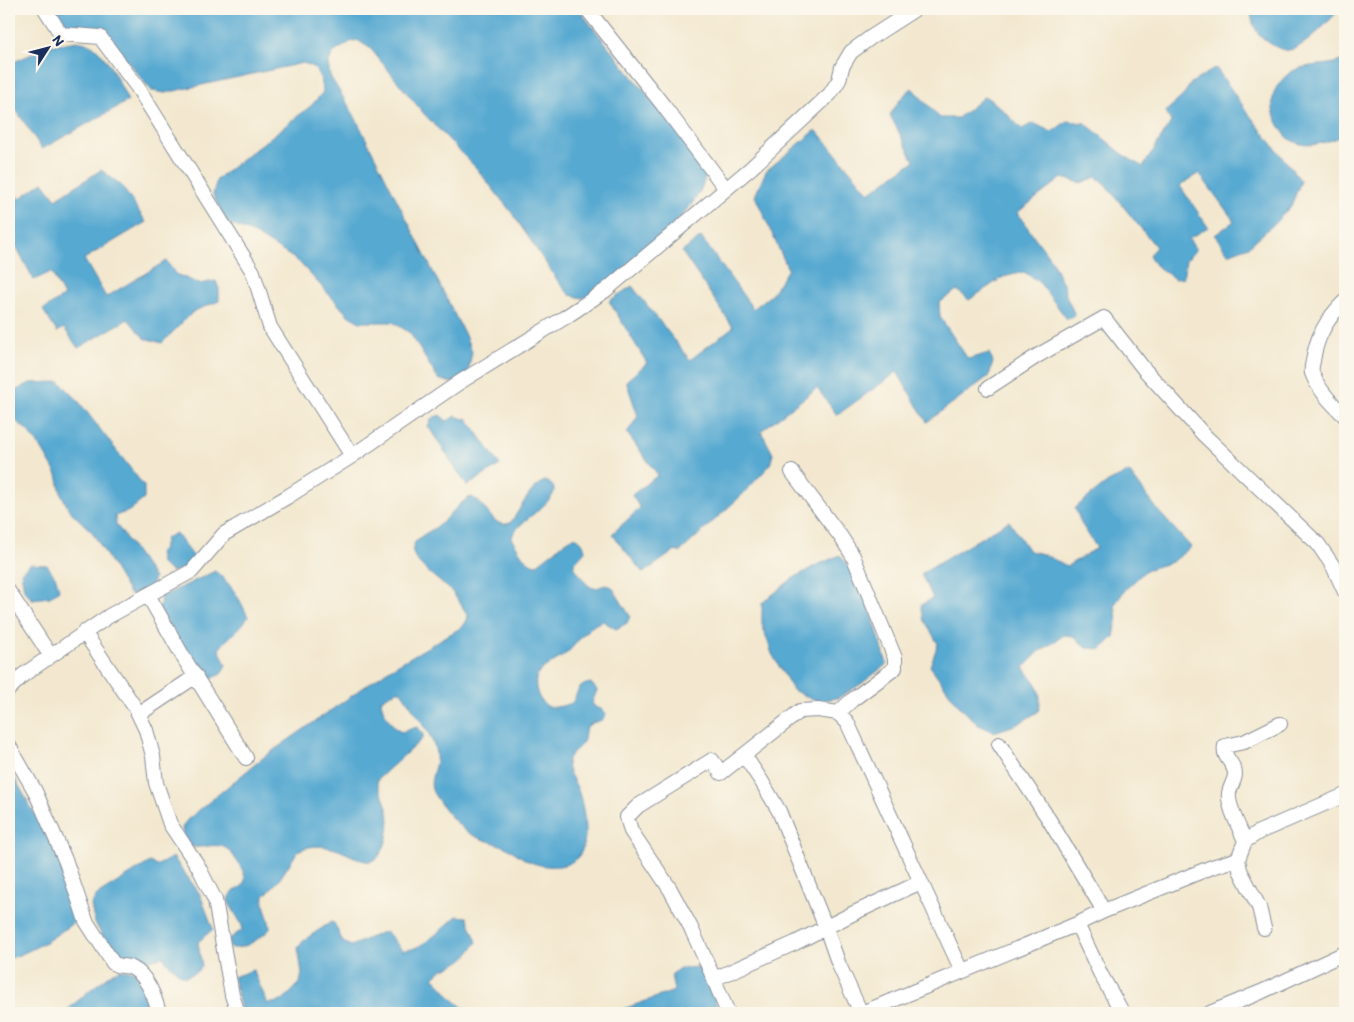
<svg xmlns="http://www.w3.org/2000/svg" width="1354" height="1022" font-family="Itim,sans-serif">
<rect width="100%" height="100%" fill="#fbf7ec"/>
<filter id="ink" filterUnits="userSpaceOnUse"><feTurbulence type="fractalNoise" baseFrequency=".02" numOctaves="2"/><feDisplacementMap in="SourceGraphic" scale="10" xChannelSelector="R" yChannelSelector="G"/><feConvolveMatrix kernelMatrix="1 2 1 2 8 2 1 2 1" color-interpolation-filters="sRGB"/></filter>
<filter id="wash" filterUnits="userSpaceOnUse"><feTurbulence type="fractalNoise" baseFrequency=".0096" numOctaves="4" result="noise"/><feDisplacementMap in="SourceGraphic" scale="20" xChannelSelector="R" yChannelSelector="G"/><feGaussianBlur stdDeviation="1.12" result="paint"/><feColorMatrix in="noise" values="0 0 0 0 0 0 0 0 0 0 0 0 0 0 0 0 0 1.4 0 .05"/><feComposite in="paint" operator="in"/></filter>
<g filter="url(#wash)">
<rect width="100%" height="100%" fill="#f3e8cf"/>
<path fill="#56a9d1" stroke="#386c98" d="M 51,9 L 578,9 L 701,161 C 702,165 705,171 705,176 C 702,210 624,268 598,292 L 582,298 L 570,295 L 560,284 L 512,213 L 477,169 L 425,115 L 370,48 L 357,40 L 350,42 L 333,53 L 328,63 L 330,76 L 353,113 L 464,333 L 472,352 L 468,372 L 452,383 L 438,379 L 410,333 L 393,322 L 360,322 L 349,316 L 298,261 L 255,234 L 227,223 L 213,195 L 217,179 L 312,105 L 323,92 C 322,77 318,67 303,63 L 165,93 L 152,91 L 108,38 L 69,30 L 58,20 Z
M 1250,9 L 1340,9 C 1329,21 1305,48 1289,50 C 1283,51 1276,47 1271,44 C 1255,34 1253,26 1250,9 Z
M 77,41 C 81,42 88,43 92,45 C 108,56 120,85 128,101 L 42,149 L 9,99 L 9,64 L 53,45 Z
M 1345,59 L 1345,134 C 1331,141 1309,150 1293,141 C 1288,139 1283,132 1280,127 C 1269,108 1269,91 1287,75 C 1304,61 1326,69 1345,59 Z
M 1216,68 L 1248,113 L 1301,181 L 1291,206 L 1274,224 L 1249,246 L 1228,254 L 1215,235 L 1234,221 L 1199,173 L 1180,186 L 1208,227 L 1189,239 L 1196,250 L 1186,260 L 1183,278 L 1175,279 L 1155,265 L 1149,255 L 1156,247 L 1105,184 L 1096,177 L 1081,183 L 1062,178 L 1017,213 L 1052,261 L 1063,284 L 1067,298 L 1075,315 L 1067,319 L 1039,282 L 1024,272 L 1003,277 L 969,300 L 957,290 L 939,303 L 940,317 L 968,359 L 989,353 L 993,362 L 989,376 L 927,422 L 897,372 L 837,415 L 817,388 L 761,431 L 773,454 L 770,465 L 743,494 L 681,551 L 673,552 L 643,573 L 612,534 L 640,508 L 632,495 L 658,475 L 627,433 L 638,416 L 626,381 L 647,363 L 609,301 L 632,286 L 690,360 L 733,327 L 682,252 L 701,237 L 753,309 L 771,295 L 788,269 L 755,196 L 766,171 L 816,130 L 869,193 L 914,161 L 890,115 L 901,98 L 912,88 L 940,118 L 958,118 L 985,96 L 1001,108 L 1022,129 L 1033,123 L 1052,132 L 1067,121 L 1085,123 L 1125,156 L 1143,167 L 1171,122 L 1166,111 L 1183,96 L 1191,83 Z
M 101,170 L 121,185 L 146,222 L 84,259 L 106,297 L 166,261 L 176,274 L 199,284 L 216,281 L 219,289 L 219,301 L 194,311 L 162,343 L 144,338 L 128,319 L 78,348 L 64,328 L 57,332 L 43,310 L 64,296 L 51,272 L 34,280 L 9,233 L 9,185 L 19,199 L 43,182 L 56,199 Z
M 60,382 L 76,398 L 144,486 L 144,499 L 129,511 L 115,516 L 116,524 L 154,578 L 151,587 L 130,595 L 93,533 L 69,510 L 61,493 L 57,475 L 42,449 L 29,432 L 9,415 L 9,394 L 30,383 Z
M 440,415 L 447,421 L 456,416 L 463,419 L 467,418 L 500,465 L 467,486 L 428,426 L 432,418 Z
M 1129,472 L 1160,513 L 1191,547 L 1172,562 L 1146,570 L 1125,590 L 1115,604 L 1117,621 L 1114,637 L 1101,649 L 1087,648 L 1073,636 L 1064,635 L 1039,652 L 1024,667 C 1035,684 1043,687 1039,711 L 1018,724 L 994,732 L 977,724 L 959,706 L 930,666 L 938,644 L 924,619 L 921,605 L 933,598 L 921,574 L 1009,521 L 1029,551 L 1043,554 L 1067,566 L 1097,548 L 1082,525 L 1075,508 L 1108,482 Z
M 545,481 C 578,494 510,522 512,539 C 518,548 525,564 536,565 L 567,541 L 574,537 C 581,539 584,544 585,551 L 574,563 L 574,567 C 579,572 587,589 595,588 C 603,587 604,583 612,587 L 630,616 L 627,623 L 616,629 L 603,621 C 585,626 577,646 563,656 C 555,662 543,666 538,674 C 532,683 538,704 550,707 C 556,708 566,705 572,703 C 578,694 576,685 591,683 L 597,690 L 592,703 L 595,707 L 601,709 L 606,713 C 605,723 595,720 589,725 C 583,731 586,736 583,742 C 578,750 568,753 567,763 C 567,772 574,780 577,788 C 583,800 587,830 584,844 C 579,870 548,870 528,861 C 520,857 513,850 505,847 C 492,841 478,840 466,831 C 454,822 442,807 434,794 C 426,781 438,768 436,754 C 434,736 415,713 405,697 L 401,691 L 396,691 L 381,700 C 381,710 392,727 401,732 L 417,727 L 423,734 L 423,738 L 378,779 L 377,783 C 381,792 386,802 388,812 C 391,826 386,865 365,861 C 360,860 355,857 350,855 C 334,847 315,842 298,851 L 279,880 L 264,896 C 262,907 270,918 270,929 C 261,938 241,952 229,947 L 229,939 L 242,930 L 242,925 L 228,901 C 228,889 246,890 245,879 C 245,873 240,866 237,861 C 233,855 228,847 220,846 C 202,843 186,858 182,828 L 187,820 L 264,757 L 390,669 L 457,630 L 464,625 L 468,618 C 465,609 458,600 452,592 C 443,582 409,562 413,547 C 415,537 432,531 439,525 C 450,516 458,503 471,497 C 486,502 492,530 510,523 C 520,511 530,486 545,481 Z
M 176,533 L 194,557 L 187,567 L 172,572 L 161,564 L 159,553 L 163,548 L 166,538 Z
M 840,555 C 865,586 876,627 887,664 L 861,684 L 838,698 L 815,701 L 793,690 L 772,654 L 762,624 L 762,603 L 792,579 L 813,567 Z
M 30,564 L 47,565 L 56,578 L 59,590 L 50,597 L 32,599 L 24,590 L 21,572 Z
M 215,571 C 232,585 239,597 248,617 C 240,630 228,637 219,649 L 226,665 L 221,674 L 207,681 L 199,674 L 159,610 L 161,597 Z
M 9,768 L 62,863 L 79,918 C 58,935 37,949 11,958 L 9,957 Z
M 173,857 L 200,894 L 213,929 L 198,942 L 202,967 L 196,972 L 185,977 L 176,971 L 162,957 L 132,964 L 118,963 L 94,921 L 91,905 L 97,895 L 150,862 L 156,866 Z
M 457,916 L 467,917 L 477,942 C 471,950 467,958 457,963 C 445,970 444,966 433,978 C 442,983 445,993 453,999 C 458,1005 464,1006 468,1013 L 402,1013 L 394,1008 L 379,1009 L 375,1013 L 336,1013 L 329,1009 L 304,1013 L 242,1013 L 233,977 L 253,970 L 268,1004 L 282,1001 L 300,983 L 302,973 L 298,948 L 304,940 L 331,922 L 334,923 L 343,942 L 351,946 L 380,933 L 387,932 L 402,950 C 419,953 444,927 457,916 Z
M 696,967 L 704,968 L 719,1013 L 612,1013 L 674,991 L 671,975 L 678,969 Z
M 121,969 L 134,971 L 147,996 L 146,1002 L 129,1013 L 64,1013 L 90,990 L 114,972 Z"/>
</g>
<g filter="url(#ink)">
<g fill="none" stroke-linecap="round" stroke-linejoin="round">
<g stroke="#878c96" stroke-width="16">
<path id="street" d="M 45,9 L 61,34 L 100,37 L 138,88 L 253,272 L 270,327 L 352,456
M 587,9 L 663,105 L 726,189
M 1345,301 C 1328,317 1316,338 1313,361 C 1312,365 1311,369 1312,373 C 1318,389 1333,405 1345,416
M 988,388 L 1037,356 L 1104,318 L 1144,369 L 1204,435 L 1318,544 L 1333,566 L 1345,592
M 792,472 L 841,537 L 853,556 L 895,658 L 895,668 L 852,700 L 838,713
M 9,592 L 50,655
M 148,595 L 185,660 L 246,758
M 84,632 L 136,709 L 146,730 L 153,756 L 156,783 L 170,824 L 198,866 L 215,900 L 232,995 L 238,1013
M 9,689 L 23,675 L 109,616 L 192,571 L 224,534 L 287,497 L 352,456 L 460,382 L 564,318 L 606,290 L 751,168 L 830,94 L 839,80 L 842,67 L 851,52 L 870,38 L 915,9
M 139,714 L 196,676
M 999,744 L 1048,818 L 1104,911
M 9,746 L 35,791 L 49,823 L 66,862 L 86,921 L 113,963 C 120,968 126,965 132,968 C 148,976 155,998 159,1013
M 744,755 L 800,711 L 818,710 L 838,713 L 847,722 L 962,971
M 1245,841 C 1240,829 1227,805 1229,793 C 1230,787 1235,780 1235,774 C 1235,763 1222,758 1225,746 L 1244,742 L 1280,724
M 1238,859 L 1240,870 L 1259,907 L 1264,928
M 714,979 L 795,943 L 856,912 L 921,882
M 1121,1010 L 1101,975 L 1077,924 L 1104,911 L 1212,867 L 1238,859 L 1245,841 L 1259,832 L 1345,795
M 728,1013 L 707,963 L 690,926 L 670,889 L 631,831 L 627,817 L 638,806 L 712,760 L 721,773 L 744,755 L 762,782 L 779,811 L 826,928 L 839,965 L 861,1013
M 862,1013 L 1077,924
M 1210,1013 L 1261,992 L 1345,953"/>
</g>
<use href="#street" stroke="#fff" stroke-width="14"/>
</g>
</g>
<rect width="1354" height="1022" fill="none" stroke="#fbf7ec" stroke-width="30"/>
<g transform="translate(48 48) rotate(54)" stroke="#fbf7ec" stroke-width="4" paint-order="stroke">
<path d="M0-4L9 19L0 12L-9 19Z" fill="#1b2f5e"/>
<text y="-8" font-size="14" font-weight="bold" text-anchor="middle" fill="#1b2f5e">N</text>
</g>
</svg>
